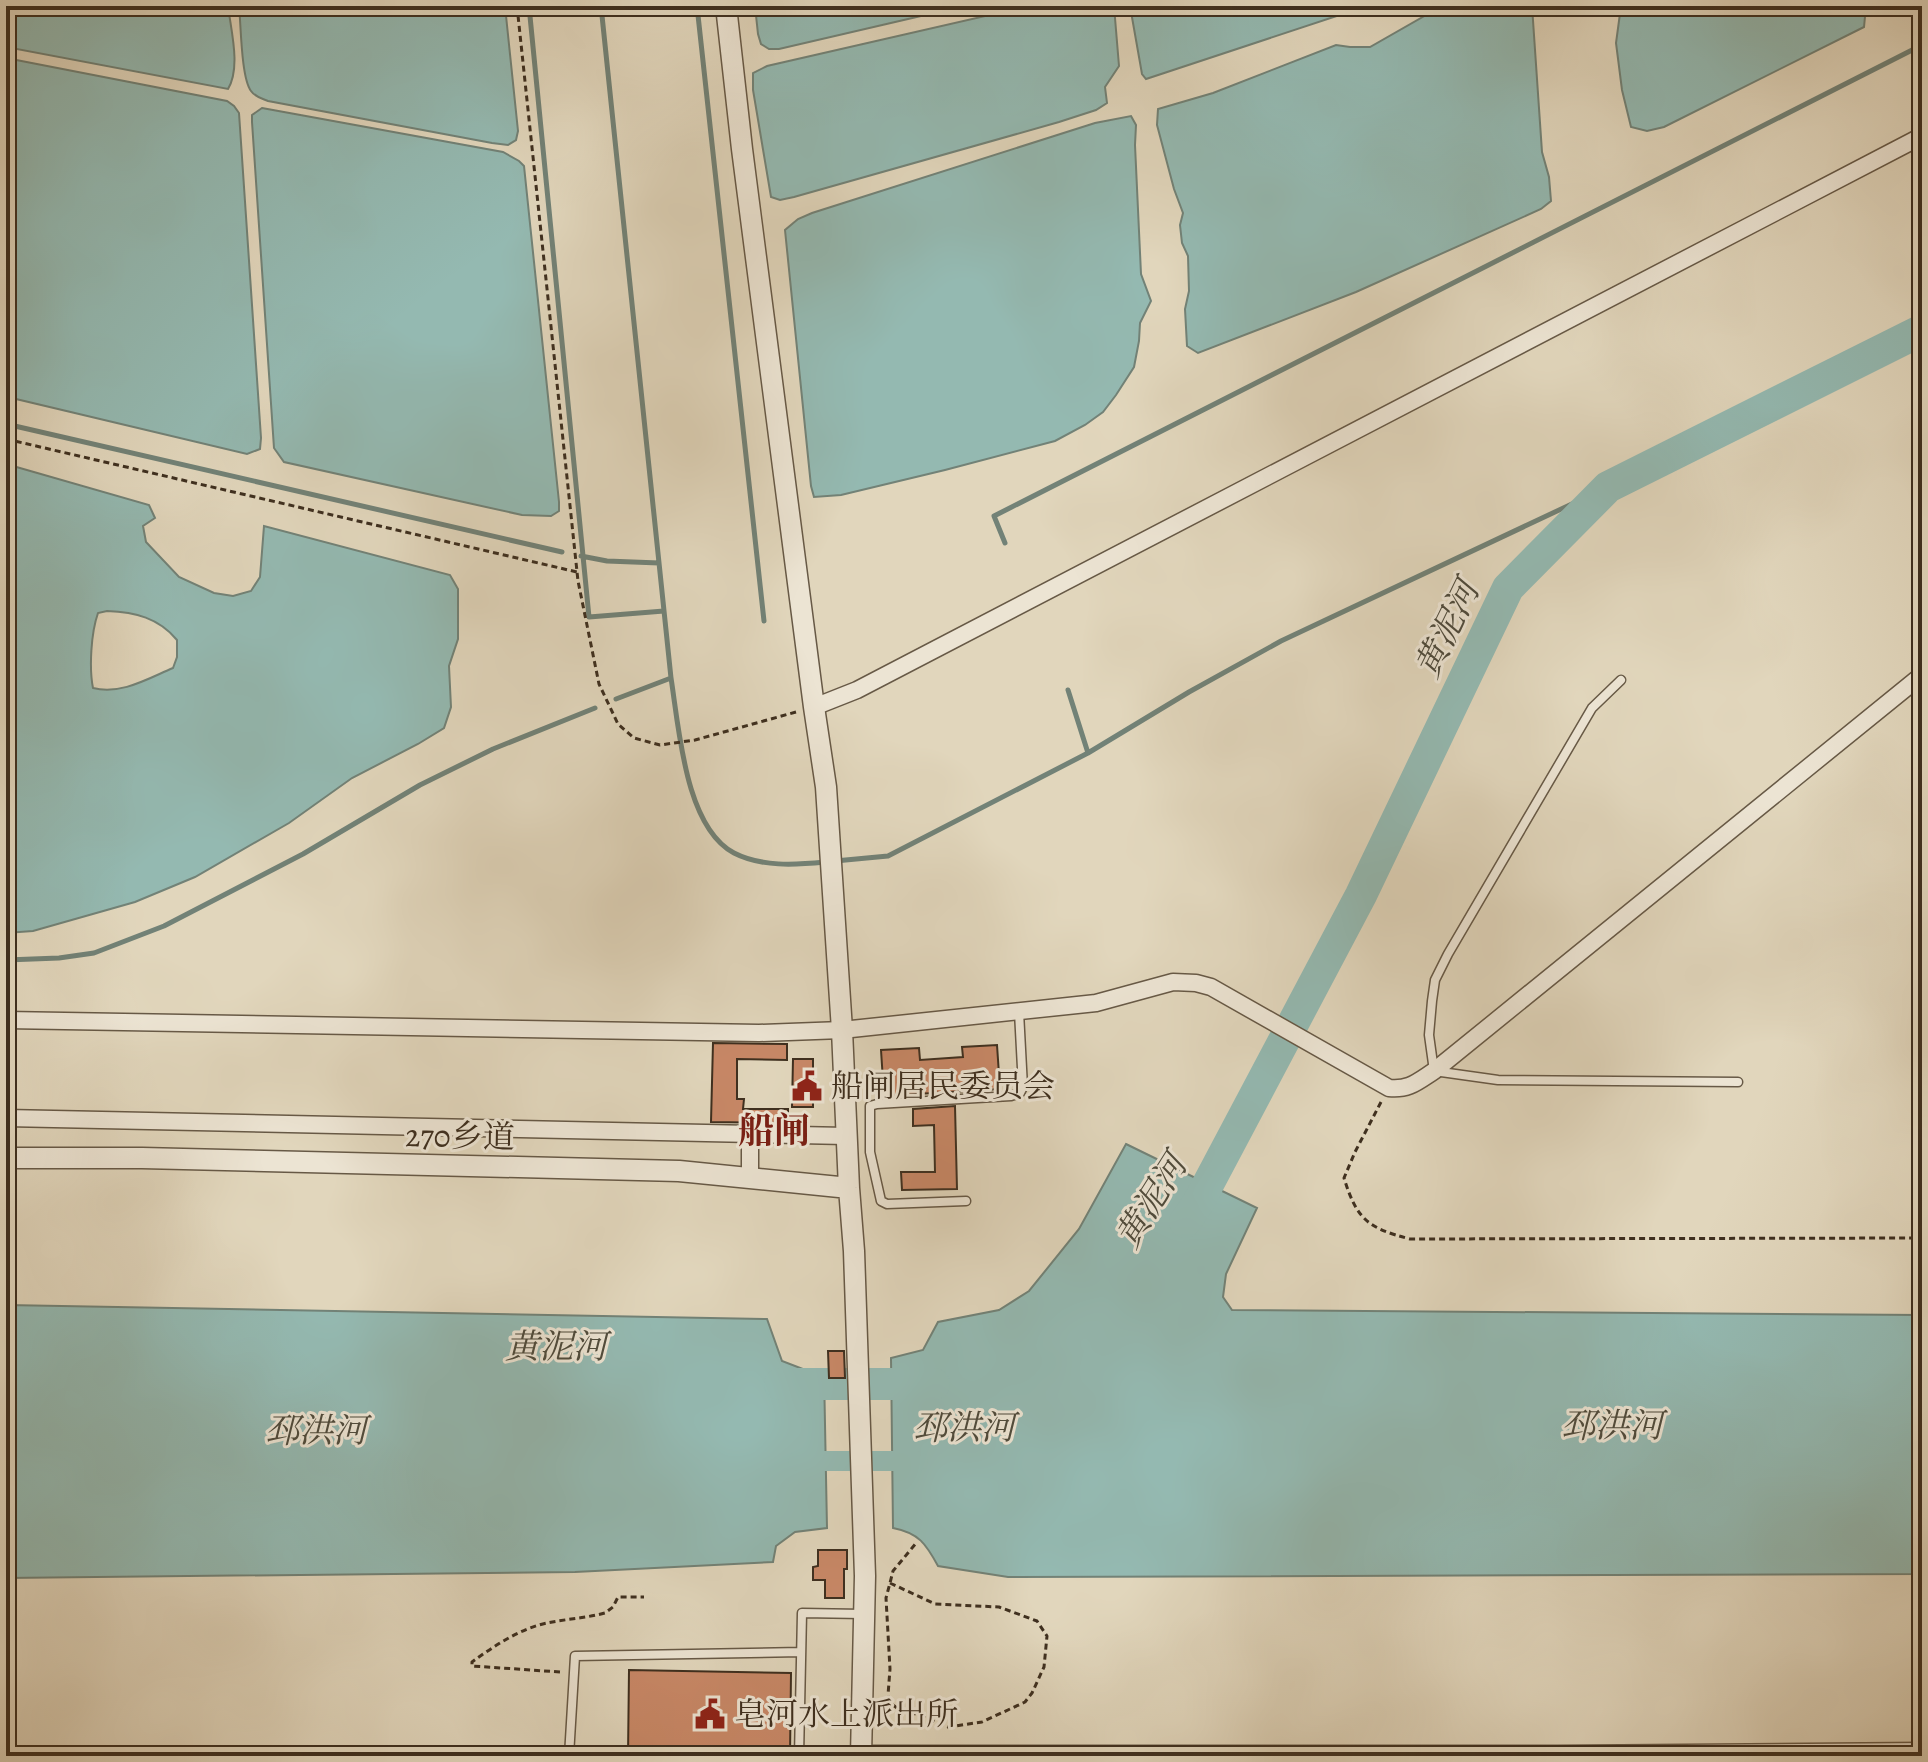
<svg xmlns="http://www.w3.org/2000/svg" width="1928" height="1762" font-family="Alegreya,'Noto Serif SC',serif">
<rect width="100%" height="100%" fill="#e1d6bc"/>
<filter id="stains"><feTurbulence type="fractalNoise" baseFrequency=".0025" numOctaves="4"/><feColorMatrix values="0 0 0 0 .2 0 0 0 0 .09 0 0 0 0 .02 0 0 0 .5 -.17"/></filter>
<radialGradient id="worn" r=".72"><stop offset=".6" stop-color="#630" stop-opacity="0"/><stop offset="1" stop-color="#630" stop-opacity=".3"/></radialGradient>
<path fill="#94b9b1" stroke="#728277" stroke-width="2" fill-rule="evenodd" d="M 6,6 L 228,6 C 231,31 241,67 228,89 L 6,47 Z
M 239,6 L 505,6 L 518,131 L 516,140 L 508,145 L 492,143 L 268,101 C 261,98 255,97 251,91 C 241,78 241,24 239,6 Z
M 755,6 L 964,6 L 779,49 L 769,49 L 761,44 L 758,34 Z
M 1029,6 L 1114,6 L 1119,66 L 1105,87 L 1107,103 L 1096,110 L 1059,122 L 794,197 L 780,200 L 771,197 L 753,90 L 753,73 L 767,66 Z
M 1130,6 L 1367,6 L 1146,79 L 1142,74 Z
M 1442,6 L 1532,6 L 1542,152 L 1549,177 L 1551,201 L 1541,209 L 1356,292 L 1198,353 L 1187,346 L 1185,309 L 1189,291 L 1188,256 L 1182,243 L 1180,225 L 1183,213 L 1174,189 L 1157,125 L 1158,109 L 1213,93 L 1336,45 L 1350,47 L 1370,47 Z
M 1621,6 L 1866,6 L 1864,27 L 1664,127 L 1647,131 L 1631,127 L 1622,90 L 1616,43 Z
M 6,58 L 227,101 L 234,106 L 239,113 L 261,438 L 260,449 L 247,454 L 16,399 L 6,394 Z
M 262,108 L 503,152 L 519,161 L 524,166 L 559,502 L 559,511 L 551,516 L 522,515 L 284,462 L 274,448 L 252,122 L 252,115 Z
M 1131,116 L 1136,125 L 1135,145 L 1141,274 L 1151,301 L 1140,323 L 1139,341 L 1134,367 L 1116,395 L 1103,412 L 1085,425 L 1055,441 L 945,470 L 841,495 L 814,497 L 811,486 L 785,230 L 798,219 L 812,213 L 1095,123 Z
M 6,464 L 149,505 L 155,518 L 143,526 L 146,542 L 179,577 L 214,593 L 233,596 L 251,591 L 260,577 L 264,526 L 450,575 L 458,589 L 458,639 L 449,666 L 451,707 L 444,728 L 418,744 L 352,778 L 289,823 L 195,877 L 135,902 L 33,931 L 6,933 ZM 107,611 C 135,612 159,618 177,640 L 177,657 L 173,668 C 147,679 121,695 93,688 C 89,668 91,633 98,613 Z
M 1126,1144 L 1257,1208 L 1226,1274 L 1223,1297 L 1232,1310 L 1922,1315 L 1922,1574 L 1008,1577 L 938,1566 C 926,1544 919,1533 893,1528 L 891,1358 L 923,1350 L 938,1322 L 999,1310 L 1029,1291 L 1079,1229 Z
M 6,1305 L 767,1319 L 782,1361 L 808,1371 L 824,1372 L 827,1528 L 795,1532 L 776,1546 L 773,1562 L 575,1572 L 6,1578 Z"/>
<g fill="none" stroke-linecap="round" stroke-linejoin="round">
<path stroke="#728277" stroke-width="5" d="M 529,6 L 589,617 L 664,611
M 601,6 L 671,678 C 679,728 685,827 734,853 C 761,867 795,865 825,862
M 697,6 L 764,621
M 6,424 L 562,552
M 1005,543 L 994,516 L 1922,45
M 581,556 L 607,561 L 659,563
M 1068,690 L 1088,753
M 616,699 L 671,678
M 835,861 L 888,856 L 1088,753 L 1189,692 L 1281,641 L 1608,487
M 6,960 L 59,958 L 94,953 L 164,926 L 303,854 L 420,785 L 493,749 L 595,708"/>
<path stroke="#94b9b1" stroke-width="20" d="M 798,1461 L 918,1461"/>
<path stroke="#94b9b1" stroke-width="32" d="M 1185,1222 L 1198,1203 L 1361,895 L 1508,588 L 1608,487 L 1922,330
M 780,1384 L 934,1384"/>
</g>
<path fill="#c88867" stroke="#3e2f1f" stroke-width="2" d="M 713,1043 L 787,1044 L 787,1060 L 737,1059 L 737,1099 L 744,1099 L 743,1109 L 788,1109 L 788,1123 L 711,1122 Z
M 997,1045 L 1000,1089 L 884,1096 L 881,1050 L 919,1048 L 920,1060 L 963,1057 L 962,1047 Z
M 793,1059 L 813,1059 L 813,1107 L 792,1107 Z
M 955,1106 L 957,1189 L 902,1190 L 901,1172 L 935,1172 L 934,1125 L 913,1126 L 913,1109 Z
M 828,1351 L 844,1351 L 845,1378 L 829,1378 Z
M 818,1550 L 847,1550 L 847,1569 L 844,1569 L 844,1598 L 825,1598 L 825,1580 L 813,1580 L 813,1567 L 818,1566 Z
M 629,1670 L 791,1673 L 790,1756 L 628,1756 Z"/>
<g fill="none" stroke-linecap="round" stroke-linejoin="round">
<g stroke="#675946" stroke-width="11">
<path id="service" d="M 1621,680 L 1592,708 L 1448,954 L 1435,980 L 1432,1001 L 1429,1035 L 1434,1071 L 1498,1080 L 1738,1082
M 966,1201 L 887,1204 L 881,1201 L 870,1152 L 870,1106 L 877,1104 L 1011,1096 L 1020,1093 L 1023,1087 L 1019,1012
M 569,1756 L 575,1656 L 801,1652
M 799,1756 L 802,1613 L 863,1614"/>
</g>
<g stroke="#675946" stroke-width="19">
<path id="minor" d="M 814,707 L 857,690 L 1922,136
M 6,1020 L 759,1033 L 842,1030 L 1096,1003 L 1173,982 L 1196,983 L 1211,987 L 1389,1088 C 1409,1090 1417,1082 1434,1071 L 1922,675
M 6,1118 L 846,1136
M 750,1134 L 750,1179"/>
</g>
<g stroke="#675946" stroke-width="23">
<path id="tertiary" d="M 726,6 L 742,149 L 814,707 L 826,787 L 842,1030 L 849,1188 L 854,1251 L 865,1576 L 861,1756
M 6,1158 L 142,1158 L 679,1171 L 849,1188
M 861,1756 L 1557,1756 L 1922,1753"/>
</g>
<path stroke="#3e2f1f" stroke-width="3" stroke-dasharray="6 4" stroke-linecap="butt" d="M 517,6 L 578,581 L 599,684 L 618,724 L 634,738 L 660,745 L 695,740 L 796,712
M 6,439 L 577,572
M 1381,1102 L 1355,1152 L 1344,1178 C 1357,1220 1368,1228 1410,1239 L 1922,1238
M 890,1583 L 935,1604 L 999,1607 L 1037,1621 L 1047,1636 L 1044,1667 L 1032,1693 L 1025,1702 L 982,1722 L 948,1727 L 919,1715 L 897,1708 L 890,1703 L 888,1695 L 890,1669 L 886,1598 L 890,1583 L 893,1571 L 917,1542
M 560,1672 L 472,1666 L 472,1662 C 494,1646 521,1628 547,1623 C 566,1619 586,1618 605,1613 L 613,1607 L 618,1597 L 644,1597"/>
<use href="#service" stroke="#ece4d3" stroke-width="8"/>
<use href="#minor" stroke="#ece4d3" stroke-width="16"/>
<use href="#tertiary" stroke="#ece4d3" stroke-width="20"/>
</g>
<defs>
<g id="civic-bare" transform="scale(2.4)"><path d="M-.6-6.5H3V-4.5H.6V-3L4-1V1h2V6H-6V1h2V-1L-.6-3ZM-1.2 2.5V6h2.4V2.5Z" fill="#8f2418" stroke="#ece4d3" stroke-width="2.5" paint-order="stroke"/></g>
</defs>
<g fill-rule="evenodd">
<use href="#civic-bare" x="807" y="1086"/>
<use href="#civic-bare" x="710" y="1714"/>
</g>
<g text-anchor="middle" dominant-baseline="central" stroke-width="6" stroke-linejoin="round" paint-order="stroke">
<g font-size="32" fill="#3e2f1f" stroke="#ece4d3" text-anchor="start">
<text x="831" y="1086">船闸居民委员会</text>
<text x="734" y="1714">皂河水上派出所</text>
</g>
<g font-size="32" fill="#3e2f1f" stroke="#ece4d3">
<text transform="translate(460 1136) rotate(1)">270乡道</text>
</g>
<g font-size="34" font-style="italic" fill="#4f4b3c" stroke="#ece4d3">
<text transform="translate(1447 629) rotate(-64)">黄泥河</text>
<text transform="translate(1151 1201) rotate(-58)">黄泥河</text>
<text x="556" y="1346">黄泥河</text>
<text x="1612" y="1425">邳洪河</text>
<text x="964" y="1427">邳洪河</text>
<text x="316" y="1430">邳洪河</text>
</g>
<g font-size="36" font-weight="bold" fill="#7a1f14" stroke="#ece4d3">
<text x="774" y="1130">船闸</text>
</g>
</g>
<rect width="1928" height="1762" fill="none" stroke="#e1d6bc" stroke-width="32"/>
<rect x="8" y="8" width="1912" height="1746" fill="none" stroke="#3e2f1f" stroke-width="4"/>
<rect x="16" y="16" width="1896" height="1730" fill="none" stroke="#3e2f1f" stroke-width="2"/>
<rect width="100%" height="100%" filter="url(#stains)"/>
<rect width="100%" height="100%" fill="url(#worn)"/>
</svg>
